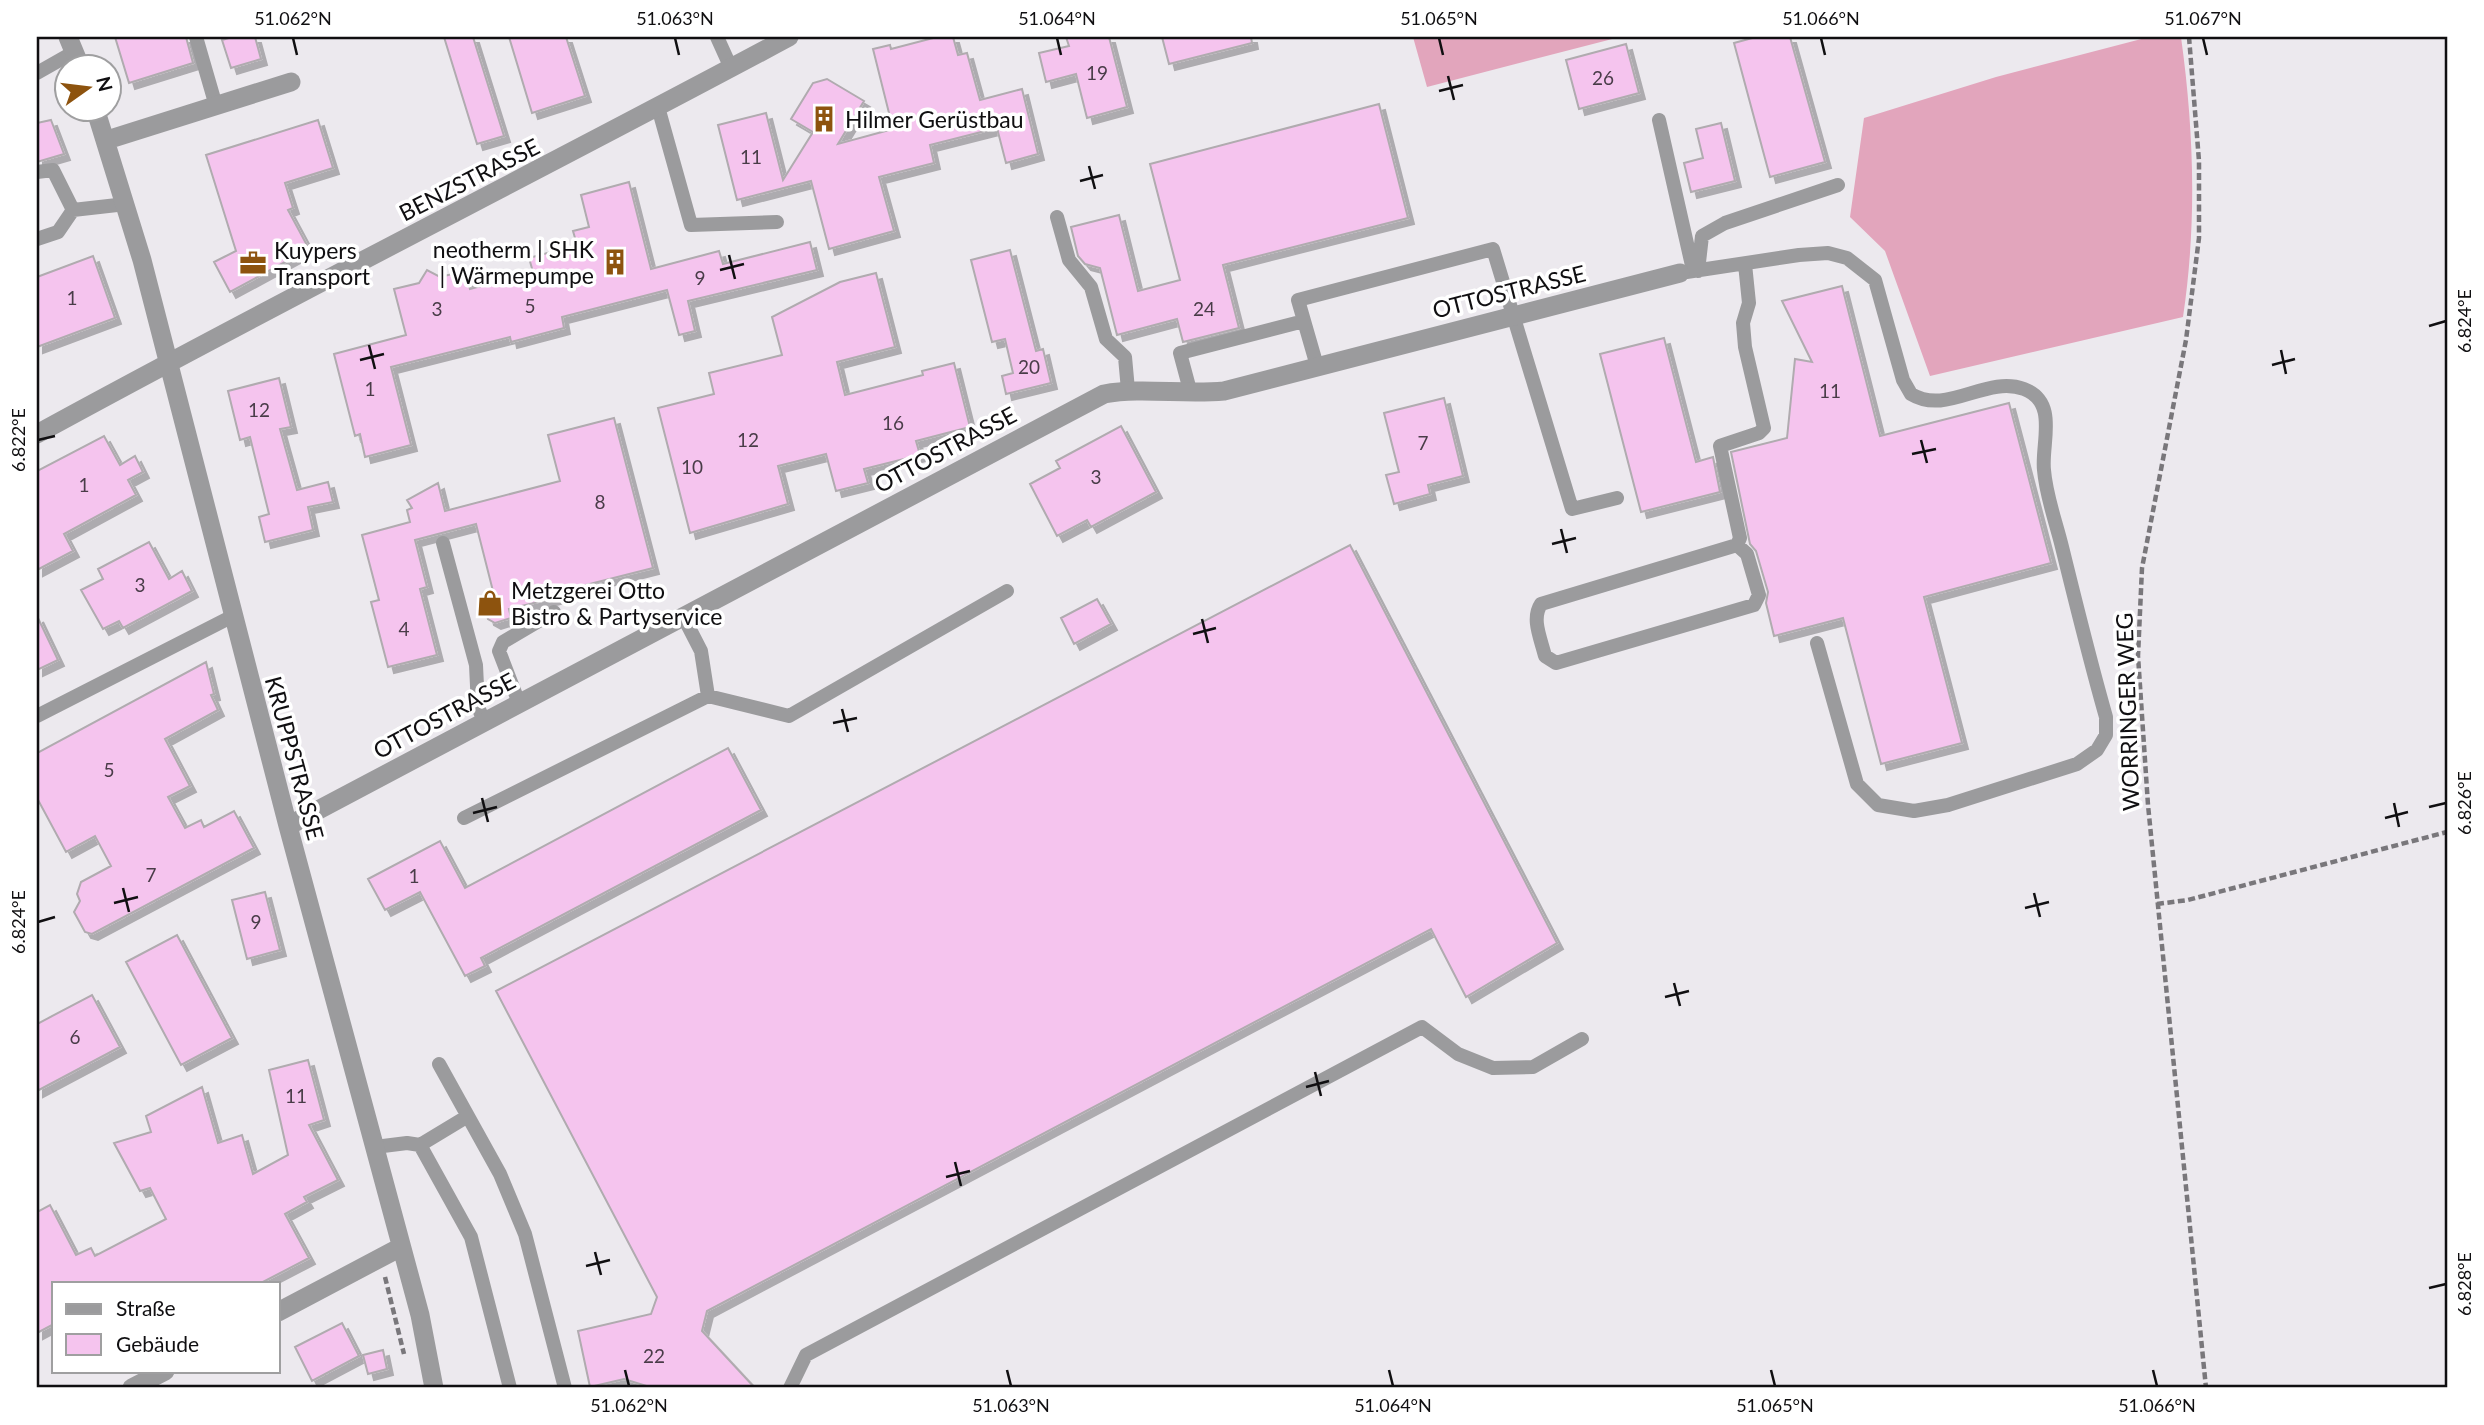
<svg xmlns="http://www.w3.org/2000/svg" width="2484" height="1425" font-family="Lato,sans-serif">
<defs>
<filter id="shadow"><feDropShadow dx="6" dy="6" stdDeviation="0" flood-color="#0004"/></filter>
</defs>
<rect width="100%" height="100%" fill="#ece9ee"/>
<path fill="#e2a5bc" d="M 1413,37 L 1620,37 L 1427,87 Z
M 2149,37 L 2181,37 C 2194,131 2197,223 2183,317 L 1930,376 L 1885,251 L 1850,217 L 1864,118 L 1996,77 Z"/>
<path fill="#f5c4ee" stroke="#b0abaf" stroke-width="2" filter="url(#shadow)" d="M 115,37 L 186,37 L 193,63 L 129,83 Z
M 232,37 L 255,37 L 261,59 L 231,68 L 222,40 Z
M 444,37 L 473,37 L 504,136 L 477,144 Z
M 509,37 L 566,37 L 585,96 L 532,113 Z
M 937,37 L 953,37 L 958,55 L 967,53 L 980,100 L 1022,89 L 1038,154 L 1006,163 L 997,128 L 930,145 L 934,163 L 879,177 L 894,231 L 829,249 L 811,181 L 737,200 L 718,125 L 766,113 L 783,180 L 813,132 L 791,119 L 813,83 L 827,79 L 864,101 L 838,144 L 893,129 L 873,49 L 890,45 L 891,49 Z
M 1066,37 L 1109,37 L 1127,107 L 1087,118 L 1076,74 L 1046,82 L 1039,53 L 1069,46 Z
M 1162,37 L 1251,37 L 1252,43 L 1169,64 Z
M 1756,37 L 1790,37 L 1825,162 L 1770,177 L 1734,43 Z
M 1626,44 L 1639,93 L 1579,109 L 1566,60 Z
M 1379,104 L 1408,218 L 1223,265 L 1239,328 L 1183,342 L 1177,319 L 1117,335 L 1100,268 L 1085,264 L 1078,256 L 1071,227 L 1119,215 L 1138,291 L 1180,280 L 1150,164 Z
M 51,120 L 64,154 L 37,162 L 37,123 Z
M 318,120 L 333,168 L 285,183 L 293,208 L 288,210 L 309,249 L 230,292 L 214,262 L 236,251 L 206,155 Z
M 1721,123 L 1735,181 L 1691,192 L 1684,163 L 1703,158 L 1696,129 Z
M 629,182 L 651,269 L 719,251 L 723,264 L 810,242 L 817,270 L 688,301 L 695,331 L 679,335 L 667,290 L 562,317 L 564,328 L 511,342 L 510,337 L 391,367 L 411,445 L 365,457 L 360,434 L 355,436 L 334,354 L 406,335 L 394,289 L 419,283 L 427,270 L 440,277 L 465,271 L 470,289 L 533,272 L 529,258 L 577,245 L 573,231 L 589,227 L 581,195 Z
M 1010,250 L 1036,351 L 1043,349 L 1051,383 L 1006,394 L 1002,376 L 1013,373 L 1005,339 L 992,342 L 971,260 Z
M 93,256 L 115,318 L 37,347 L 37,277 Z
M 876,273 L 895,347 L 837,362 L 845,395 L 923,375 L 922,371 L 954,363 L 970,427 L 916,441 L 920,455 L 864,469 L 868,483 L 836,491 L 826,454 L 778,466 L 788,504 L 690,533 L 658,408 L 714,394 L 709,373 L 782,355 L 772,317 L 840,282 Z
M 1842,286 L 1880,436 L 2009,403 L 2051,563 L 1924,597 L 1962,743 L 1881,764 L 1843,618 L 1774,636 L 1766,603 L 1768,592 L 1756,551 L 1750,544 L 1731,452 L 1787,438 L 1795,359 L 1812,362 L 1782,301 Z
M 1664,338 L 1696,462 L 1713,457 L 1720,492 L 1641,512 L 1600,354 Z
M 279,378 L 291,427 L 280,429 L 297,490 L 328,482 L 333,502 L 308,507 L 313,530 L 265,542 L 259,517 L 269,514 L 250,437 L 240,440 L 228,391 Z
M 1444,398 L 1463,476 L 1428,485 L 1430,494 L 1394,504 L 1386,475 L 1399,472 L 1384,413 Z
M 614,418 L 653,568 L 562,591 L 563,596 L 509,609 L 511,618 L 495,623 L 488,619 L 483,598 L 494,595 L 476,524 L 415,540 L 427,587 L 420,589 L 437,655 L 388,667 L 371,602 L 379,600 L 362,535 L 410,522 L 407,510 L 412,508 L 407,500 L 438,483 L 445,511 L 560,481 L 548,435 Z
M 1121,426 L 1156,492 L 1091,527 L 1087,520 L 1057,536 L 1030,484 L 1060,468 L 1056,461 Z
M 104,436 L 120,465 L 135,456 L 143,472 L 128,480 L 136,495 L 64,534 L 73,551 L 37,570 L 37,471 Z
M 149,542 L 169,579 L 182,571 L 192,591 L 123,628 L 119,621 L 103,629 L 81,590 L 103,579 L 98,569 Z
M 1350,545 L 1557,943 L 1466,997 L 1431,929 L 707,1311 L 702,1331 L 755,1388 L 653,1388 L 624,1379 L 590,1387 L 578,1331 L 651,1314 L 657,1297 L 496,991 Z
M 1097,599 L 1111,624 L 1074,644 L 1061,618 Z
M 37,616 L 58,660 L 37,670 Z
M 206,662 L 214,694 L 211,695 L 218,710 L 165,739 L 190,786 L 168,797 L 185,828 L 201,820 L 204,827 L 234,811 L 254,848 L 92,934 L 85,932 L 74,912 L 80,901 L 77,894 L 81,882 L 111,866 L 95,836 L 66,852 L 37,798 L 37,753 Z
M 728,748 L 761,810 L 481,958 L 485,966 L 465,976 L 420,892 L 385,910 L 368,879 L 440,841 L 465,888 Z
M 265,892 L 280,950 L 247,959 L 232,900 Z
M 177,935 L 232,1038 L 181,1065 L 126,962 Z
M 92,995 L 120,1047 L 37,1091 L 37,1024 Z
M 308,1060 L 324,1120 L 309,1125 L 338,1180 L 304,1197 L 307,1202 L 285,1214 L 309,1258 L 261,1283 L 54,1283 L 54,1324 L 37,1333 L 37,1212 L 50,1205 L 76,1255 L 91,1248 L 95,1256 L 166,1219 L 150,1188 L 140,1191 L 114,1143 L 151,1132 L 146,1116 L 202,1087 L 218,1143 L 242,1135 L 253,1174 L 288,1155 L 269,1070 Z
M 342,1323 L 359,1356 L 312,1381 L 295,1347 Z
M 383,1350 L 387,1369 L 368,1374 L 363,1355 Z"/>
<g fill="none" stroke-linecap="round" stroke-linejoin="round">
<path stroke="#79777b" stroke-width="4.5" stroke-dasharray="7 3.5" stroke-linecap="butt" d="M 2189,37 L 2199,161 L 2199,238 L 2186,340 L 2142,568 L 2138,656 L 2148,805 L 2206,1388
M 2157,904 L 2188,900 L 2447,832
M 385,1277 L 404,1354"/>
<path stroke="#9b9b9d" stroke-width="14" d="M 196,37 L 216,106
M 717,37 L 731,68
M 37,73 L 74,52
M 658,107 L 691,225 L 777,222
M 1659,120 L 1693,270
M 37,172 L 53,170 L 73,210 L 126,204
M 1057,217 L 1069,260 L 1091,287 L 1106,339 L 1125,357 L 1128,390
M 37,239 L 58,232 L 73,210
M 1698,271 L 1702,236 L 1725,223 L 1838,185
M 1680,273 L 1799,255 L 1828,253 L 1847,258 L 1875,280 L 1903,380 L 1911,394 C 1947,416 1986,375 2024,389 C 2059,402 2041,444 2044,470 C 2046,496 2056,522 2062,547 C 2076,604 2090,661 2106,717 L 2106,735 L 2097,750 L 2077,764 L 1948,805 L 1914,811 L 1878,805 L 1857,784 L 1817,643
M 1317,366 L 1298,300 L 1493,249 L 1572,509 L 1617,498
M 1191,394 L 1180,353 L 1304,321
M 443,543 L 476,665 L 478,707 L 484,721
M 1737,545 L 1747,554 L 1759,595 L 1754,605 L 1556,663 L 1545,656 C 1541,639 1531,619 1541,604 L 1737,545 L 1740,538 L 1720,446 L 1759,433 L 1764,428 L 1745,347 L 1743,323 L 1749,303 L 1745,264
M 708,696 L 789,716 L 1007,591
M 519,703 L 499,651 L 503,642 L 554,612
M 37,716 L 233,616
M 464,818 L 708,696 L 701,651 L 683,616
M 439,1064 L 500,1174 L 525,1234 L 565,1388
M 420,1145 L 468,1116
M 375,1147 L 407,1143 L 420,1145 L 471,1237 L 510,1388
M 790,1388 L 806,1355 L 1422,1027 L 1458,1054 L 1493,1068 L 1533,1067 L 1582,1039"/>
<path stroke="#9b9b9d" stroke-width="19" d="M 68,37 L 80,66
M 95,108 L 142,260 L 288,826 L 420,1315 L 434,1388
M 107,140 L 291,82
M 37,434 C 285,298 539,171 789,37
M 288,826 L 1104,394 C 1143,387 1183,395 1224,391 L 1680,273
M 278,1312 L 401,1247
M 132,1388 L 165,1371"/>
</g>
<path fill="none" stroke="#100f11" stroke-width="2.5" d="M 293,38 L 297,55M 675,38 L 679,55M 1057,38 L 1061,55M 1439,38 L 1443,55M 1821,38 L 1825,55M 2203,38 L 2207,55M 1448,76 L 1454,100M 1439,91 L 1463,85M 1089,166 L 1095,189M 1080,181 L 1103,175M 729,255 L 735,279M 720,270 L 744,264M 2429,326 L 2446,321M 369,345 L 375,369M 2281,350 L 2286,374M 360,360 L 384,354M 2272,365 L 2295,359M 38,440 L 55,436M 1921,440 L 1927,463M 1912,454 L 1936,449M 1561,529 L 1567,553M 1552,544 L 1576,538M 1202,619 L 1208,643M 1193,634 L 1216,628M 842,709 L 848,732M 833,723 L 857,718M 482,798 L 488,822M 2394,803 L 2399,827M 2429,807 L 2446,803M 473,813 L 497,807M 2385,818 L 2408,812M 123,888 L 129,912M 2034,893 L 2040,917M 114,903 L 138,897M 2025,908 L 2049,902M 38,922 L 55,917M 1674,983 L 1680,1006M 1665,997 L 1689,991M 1315,1072 L 1321,1096M 1306,1087 L 1329,1081M 955,1162 L 961,1186M 946,1177 L 970,1171M 595,1252 L 601,1275M 586,1266 L 610,1260M 2429,1288 L 2446,1284M 625,1370 L 629,1386M 1007,1370 L 1011,1386M 1389,1370 L 1393,1386M 1771,1370 L 1775,1386M 2153,1370 L 2157,1386"/>
<defs>
<g id="building-bare" transform="scale(2.1)"><path d="M-4-6H4V6H1V3H-1V6H-4ZM-2.5-4.3h1.7v1.8h-1.7ZM.8-4.3h1.7v1.8H.8ZM-2.5-1h1.7V.8h-1.7ZM.8-1h1.7V.8H.8Z" fill="#8d530e" stroke="#fff" stroke-width="2.5" paint-order="stroke"/></g>
<g id="office-bare" transform="scale(2.1)"><path d="M-6-3h4V-5.5h4V-3h4V5H-6ZM-1-4.5V-3h2v-1.5ZM-6 0V1H6V0Z" fill="#8d530e" stroke="#fff" stroke-width="2.5" paint-order="stroke"/></g>
<g id="shop-bare" transform="scale(2.1)"><path d="M-5-2.5h2.3a2.7 3.5 0 0 1 5.4 0H5L5.5 6h-11ZM-1.5-2.5h3a1.5 2.3 0 0 0-3 0Z" fill="#8d530e" stroke="#fff" stroke-width="2.5" paint-order="stroke"/></g>
</defs>
<g fill-rule="evenodd">
<use href="#building-bare" x="824" y="119"/>
<use href="#building-bare" x="615" y="262"/>
<use href="#office-bare" x="253" y="263"/>
<use href="#shop-bare" x="490" y="603"/>
</g>
<g text-anchor="middle" dominant-baseline="central" stroke-width="7" stroke-linejoin="round" paint-order="stroke">
<g font-size="19" fill="#493c48">
<text x="1097" y="72">19</text>
<text x="1603" y="77">26</text>
<text x="751" y="156">11</text>
<text x="700" y="277">9</text>
<text x="72" y="297">1</text>
<text x="530" y="305">5</text>
<text x="437" y="308">3</text>
<text x="1204" y="308">24</text>
<text x="1029" y="366">20</text>
<text x="370" y="388">1</text>
<text x="1830" y="390">11</text>
<text x="259" y="409">12</text>
<text x="893" y="422">16</text>
<text x="748" y="439">12</text>
<text x="1423" y="442">7</text>
<text x="692" y="466">10</text>
<text x="1096" y="476">3</text>
<text x="84" y="484">1</text>
<text x="600" y="501">8</text>
<text x="140" y="584">3</text>
<text x="404" y="628">4</text>
<text x="109" y="769">5</text>
<text x="151" y="874">7</text>
<text x="414" y="875">1</text>
<text x="256" y="921">9</text>
<text x="75" y="1036">6</text>
<text x="296" y="1095">11</text>
<text x="654" y="1355">22</text>
</g>
<g font-size="23" fill="#100f11" stroke="#fff" text-anchor="start">
<text x="845" y="119">Hilmer Gerüstbau</text>
<text x="594" y="249" text-anchor="end">neotherm | SHK<tspan x="594" dy="26">| Wärmepumpe</tspan></text>
<text x="274" y="250">Kuypers<tspan x="274" dy="26">Transport</tspan></text>
<text x="511" y="590">Metzgerei Otto<tspan x="511" dy="26">Bistro &amp; Partyservice</tspan></text>
</g>
<g font-size="23" fill="#100f11" stroke="#fff">
<text transform="translate(469 179) rotate(-27)">BENZSTRASSE</text>
<text transform="translate(1509 291) rotate(-14)">OTTOSTRASSE</text>
<text transform="translate(945 449) rotate(-28)">OTTOSTRASSE</text>
<text transform="translate(2127 712) rotate(-92)">WORRINGER WEG</text>
<text transform="translate(444 715) rotate(-28)">OTTOSTRASSE</text>
<text transform="translate(295 758) rotate(75)">KRUPPSTRASSE</text>
</g>
</g>
<rect width="2484" height="1425" fill="none" stroke="#ffffff" stroke-width="77"/>
<rect x="52" y="1282" width="228" height="91" fill="#ffffff" stroke="#9f9fa0" stroke-width="2"/>
<rect x="66" y="1304" width="35" height="10" fill="#9b9b9d" stroke="#9f9fa0" stroke-width="2"/>
<text x="116" y="1316" font-size="21" fill="#100f11">Straße</text>
<rect x="66" y="1334" width="35" height="21" fill="#f5c4ee" stroke="#9f9fa0" stroke-width="2"/>
<text x="116" y="1352" font-size="21" fill="#100f11">Gebäude</text>
<g transform="translate(88 88) rotate(76)"><circle r="33" fill="#ffffff" stroke="#9f9fa0" stroke-width="2"/>
<path d="M0-5L12 26L0 18L-12 26Z" fill="#8d530e"/>
<text y="-10" font-size="19" font-weight="bold" text-anchor="middle" fill="#100f11">N</text>
</g>
<rect x="38" y="38" width="2408" height="1348" fill="none" stroke="#100f11" stroke-width="2.5"/>
<g font-size="18" text-anchor="middle" fill="#100f11">
<text x="293" y="25">51.062°N</text>
<text x="675" y="25">51.063°N</text>
<text x="1057" y="25">51.064°N</text>
<text x="1439" y="25">51.065°N</text>
<text x="1821" y="25">51.066°N</text>
<text x="2203" y="25">51.067°N</text>
<text transform="translate(2465 321) rotate(-90)" y="6">6.824°E</text>
<text transform="translate(19 440) rotate(-90)" y="6">6.822°E</text>
<text transform="translate(2465 803) rotate(-90)" y="6">6.826°E</text>
<text transform="translate(19 922) rotate(-90)" y="6">6.824°E</text>
<text transform="translate(2465 1284) rotate(-90)" y="6">6.828°E</text>
<text x="629" y="1412">51.062°N</text>
<text x="1011" y="1412">51.063°N</text>
<text x="1393" y="1412">51.064°N</text>
<text x="1775" y="1412">51.065°N</text>
<text x="2157" y="1412">51.066°N</text>
</g>
</svg>
